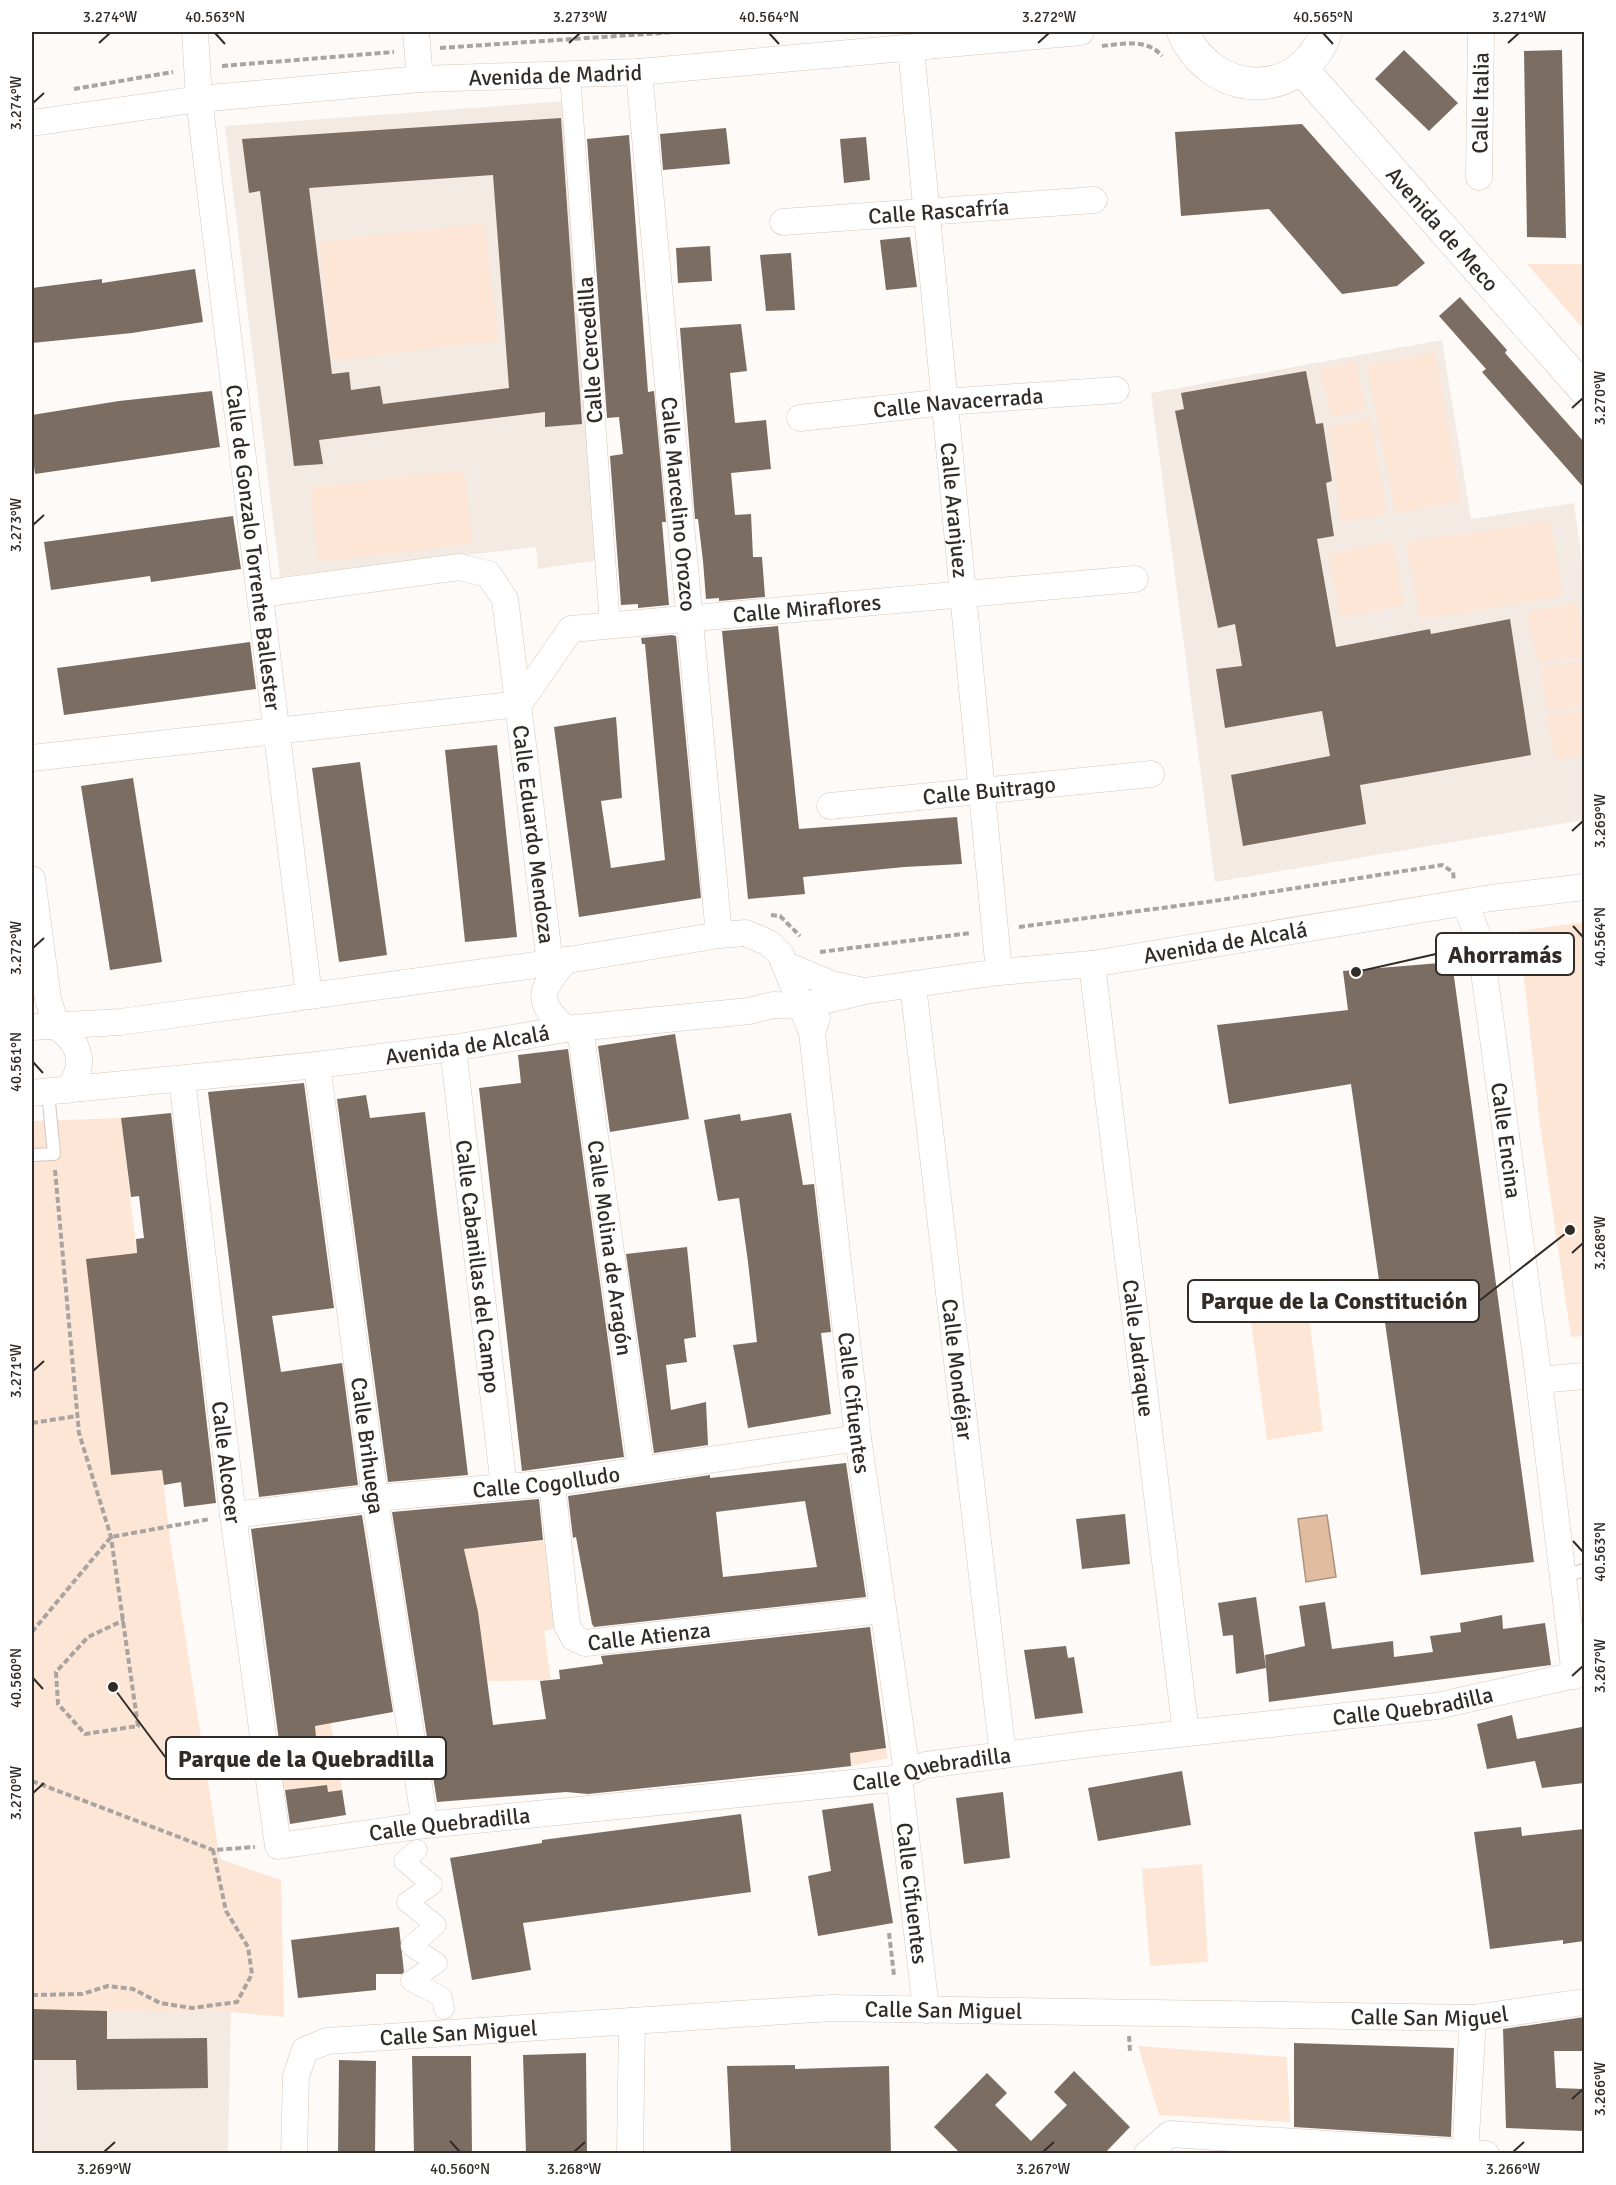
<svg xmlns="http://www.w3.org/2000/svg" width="1616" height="2185" font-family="Signika,sans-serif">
<rect width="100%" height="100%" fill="#fefaf8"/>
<path fill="#f4eae4" d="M 568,101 L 601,560 L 538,569 L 536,547 L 280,577 L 225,126 Z
M 1442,340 L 1471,519 L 1574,503 L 1584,578 L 1584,820 L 1215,882 L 1151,393 Z
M 32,2009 L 231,2012 L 228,2153 L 32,2154 Z"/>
<path fill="#fde6d5" d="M 484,223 L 499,341 L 333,360 L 319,242 Z
M 1527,264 L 1584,264 L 1584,330 Z
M 1435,352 L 1461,501 L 1395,514 L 1367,366 Z
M 1356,361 L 1365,410 L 1331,417 L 1321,369 Z
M 1370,418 L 1387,514 L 1341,522 L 1329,426 Z
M 464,470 L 472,544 L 319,562 L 310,487 Z
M 1550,521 L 1563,596 L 1420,619 L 1406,542 Z
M 1392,541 L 1404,605 L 1341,617 L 1329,554 Z
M 1577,603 L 1584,656 L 1538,663 L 1527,611 Z
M 1584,660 L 1584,705 L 1547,711 L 1540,668 Z
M 1584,710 L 1584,755 L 1555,760 L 1547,715 Z
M 1584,922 L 1584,1336 L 1571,1337 L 1540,1125 L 1519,931 Z
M 121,1118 L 170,1539 L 220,1859 L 281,1880 L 284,2017 L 231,2012 L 32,2011 L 32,1121 Z
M 1308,1309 L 1323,1431 L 1267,1440 L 1250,1315 Z
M 552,1540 L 561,1627 L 544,1631 L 551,1680 L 486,1681 L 464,1549 Z
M 282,1550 L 320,1657 L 342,1790 L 328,1792 L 326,1785 L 282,1790 L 276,1742 L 316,1737 Z
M 886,1748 L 888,1758 L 851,1766 L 850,1753 Z
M 1202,1864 L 1208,1962 L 1150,1966 L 1142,1869 Z
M 1138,2046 L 1287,2057 L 1290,2122 L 1159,2115 Z"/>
<path fill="#e0bca0" stroke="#ac917c" stroke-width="1.5" d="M 1327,1515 L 1336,1577 L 1306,1582 L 1298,1519 Z"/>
<path fill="#7b6d62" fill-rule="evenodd" d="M 1404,50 L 1458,103 L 1429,131 L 1375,79 Z
M 1562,50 L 1566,238 L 1527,237 L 1524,51 Z
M 561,118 L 582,424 L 545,427 L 545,412 L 319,440 L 323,464 L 294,466 L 260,191 L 249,193 L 242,139 ZM 493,175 L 509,388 L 383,404 L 380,386 L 351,390 L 349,372 L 332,374 L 309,188 Z
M 1302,124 L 1425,263 L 1397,286 L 1342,294 L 1269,209 L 1181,216 L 1175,132 Z
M 726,128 L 730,164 L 663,170 L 660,134 Z
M 629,135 L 648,392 L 654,391 L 666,522 L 662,522 L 669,605 L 638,608 L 638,604 L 621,605 L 610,456 L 623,454 L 619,417 L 607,418 L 587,139 Z
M 866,137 L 870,180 L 844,183 L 840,139 Z
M 910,237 L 917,287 L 886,290 L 880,240 Z
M 710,246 L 712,281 L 678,283 L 676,248 Z
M 791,253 L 795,310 L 766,311 L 760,255 Z
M 195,269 L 203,322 L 132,333 L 32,343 L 32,288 L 102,279 L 102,283 Z
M 1460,297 L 1507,350 L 1505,353 L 1584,442 L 1584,488 L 1482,372 L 1486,369 L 1439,316 Z
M 741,324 L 747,371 L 730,373 L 735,423 L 766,420 L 771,469 L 731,473 L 735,515 L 751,514 L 753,557 L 762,557 L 765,597 L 719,601 L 719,598 L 706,599 L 703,561 L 698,519 L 695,519 L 680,328 Z
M 1306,371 L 1316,424 L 1323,423 L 1332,481 L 1326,483 L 1334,536 L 1317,539 L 1336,647 L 1430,629 L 1431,634 L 1510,619 L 1531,755 L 1360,785 L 1366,824 L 1243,846 L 1231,775 L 1330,756 L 1322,711 L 1225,728 L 1216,669 L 1242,666 L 1235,624 L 1218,628 L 1175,411 L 1184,409 L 1181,393 Z
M 212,391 L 220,447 L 35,474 L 32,452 L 32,415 L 119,401 Z
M 233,516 L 241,569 L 151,582 L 150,576 L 51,590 L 44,542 Z
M 778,626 L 799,829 L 957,817 L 962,864 L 904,867 L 803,877 L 805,894 L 748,899 L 722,631 Z
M 672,635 L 676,636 L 701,898 L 579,917 L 554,727 L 616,717 L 622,798 L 601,801 L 611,868 L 665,860 L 645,644 L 642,644 L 641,638 Z
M 250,642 L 256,689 L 64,715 L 57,668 Z
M 497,745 L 517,937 L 465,942 L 445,750 Z
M 360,762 L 387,955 L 339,962 L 312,768 Z
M 133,778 L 162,962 L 110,970 L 81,786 Z
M 1452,962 L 1534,1562 L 1421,1575 L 1351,1084 L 1229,1104 L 1217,1025 L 1348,1010 L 1343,971 Z
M 675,1034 L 689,1119 L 610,1132 L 598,1046 Z
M 568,1049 L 624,1457 L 522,1471 L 479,1088 L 521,1083 L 518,1055 Z
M 304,1083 L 334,1308 L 272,1316 L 281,1372 L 342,1363 L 358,1485 L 259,1497 L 208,1092 Z
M 366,1095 L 370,1118 L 425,1112 L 468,1475 L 388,1482 L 337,1099 Z
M 171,1113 L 216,1503 L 184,1507 L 181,1482 L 164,1485 L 162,1470 L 111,1475 L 86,1259 L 137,1253 L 136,1239 L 144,1238 L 139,1196 L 131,1197 L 121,1118 Z
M 791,1113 L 803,1185 L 814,1184 L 831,1332 L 821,1333 L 831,1414 L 748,1428 L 733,1345 L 757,1342 L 748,1262 L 739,1198 L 718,1201 L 704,1120 L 740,1114 L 741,1121 Z
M 687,1247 L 696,1337 L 684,1339 L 687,1362 L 666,1365 L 671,1410 L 706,1402 L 708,1445 L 654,1453 L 626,1254 Z
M 846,1463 L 866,1597 L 594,1627 L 592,1624 L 576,1537 L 573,1538 L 568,1496 L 710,1475 L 710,1478 ZM 805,1501 L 817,1567 L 723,1577 L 716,1512 Z
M 539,1499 L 543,1540 L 464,1549 L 478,1612 L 493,1725 L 546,1719 L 540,1681 L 560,1679 L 559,1670 L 603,1664 L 601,1656 L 870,1627 L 886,1748 L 850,1753 L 851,1766 L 808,1771 L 588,1794 L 566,1792 L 437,1802 L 392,1512 Z
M 1125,1514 L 1130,1564 L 1082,1569 L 1076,1519 Z
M 362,1515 L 393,1712 L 315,1726 L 316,1737 L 279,1741 L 251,1529 Z
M 1256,1597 L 1266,1668 L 1236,1674 L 1233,1635 L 1223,1636 L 1218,1603 Z
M 1325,1602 L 1332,1649 L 1393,1641 L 1394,1657 L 1433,1652 L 1430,1636 L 1461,1632 L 1460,1623 L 1502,1615 L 1503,1629 L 1545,1623 L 1551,1665 L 1269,1702 L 1265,1655 L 1305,1646 L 1299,1606 Z
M 1066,1646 L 1068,1658 L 1074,1657 L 1083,1713 L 1035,1719 L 1024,1650 Z
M 1512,1715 L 1517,1739 L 1582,1727 L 1584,1783 L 1542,1788 L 1535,1761 L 1487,1769 L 1477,1724 Z
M 1182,1771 L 1191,1825 L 1098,1841 L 1088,1788 Z
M 327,1785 L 328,1792 L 342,1790 L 346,1815 L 290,1824 L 285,1790 Z
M 1003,1792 L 1010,1858 L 964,1864 L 956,1798 Z
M 873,1803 L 893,1923 L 818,1936 L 808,1876 L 831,1871 L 822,1810 Z
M 741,1814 L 751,1892 L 523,1923 L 531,1970 L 472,1980 L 450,1858 L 542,1843 L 542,1840 Z
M 1521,1827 L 1522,1836 L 1584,1829 L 1584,1941 L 1563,1944 L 1563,1940 L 1490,1949 L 1474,1832 Z
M 399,1927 L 404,1972 L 402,1974 L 376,1974 L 376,1990 L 298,1998 L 291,1940 Z
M 32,2009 L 107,2011 L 107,2039 L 207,2038 L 208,2088 L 77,2090 L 76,2060 L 32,2060 Z
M 1584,2017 L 1584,2051 L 1554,2051 L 1556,2088 L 1584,2089 L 1584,2131 L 1506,2128 L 1503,2029 Z
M 1294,2043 L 1454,2048 L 1451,2137 L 1294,2127 Z
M 586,2053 L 587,2154 L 526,2154 L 523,2055 Z
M 412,2056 L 471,2056 L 472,2154 L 414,2154 Z
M 339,2060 L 376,2061 L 375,2154 L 338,2154 Z
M 795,2065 L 795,2069 L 889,2066 L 891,2154 L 731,2154 L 727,2066 Z
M 1074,2071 L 1130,2127 L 1104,2154 L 961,2154 L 934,2127 L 987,2073 L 1007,2093 L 995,2105 L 1031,2141 L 1067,2105 L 1054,2092 Z"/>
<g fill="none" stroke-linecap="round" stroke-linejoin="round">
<g stroke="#d6c7bb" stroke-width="14">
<path id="service" d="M 32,1155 L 54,1154 L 48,1092
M 1563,1577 L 1584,1570"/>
</g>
<g stroke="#d6c7bb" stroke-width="21">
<path id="pedestrian" d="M 570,74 L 610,626
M 417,1850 L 404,1861 L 432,1885 L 407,1902 L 436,1925 L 411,1946 L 437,1963 L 411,1981 L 442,1997 L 444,2009"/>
</g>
<g stroke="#d6c7bb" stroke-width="27">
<g id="minor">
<path id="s1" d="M 195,32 L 199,99 L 309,996"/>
<path d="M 416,32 L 420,79"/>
<path id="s2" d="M 911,48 L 999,972"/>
<path id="s3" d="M 639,72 L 719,935"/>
<path id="s4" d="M 32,123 L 199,99 L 420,79 L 639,72 L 1081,32"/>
<path id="s5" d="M 1479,177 L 1481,32"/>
<path id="s6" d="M 783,222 L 1094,200"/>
<path id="s7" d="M 800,418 L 945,402 L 1116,390"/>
<path id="s8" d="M 260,594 L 459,567 L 488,574 L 505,599 L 550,963"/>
<path id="s9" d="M 519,704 L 571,629 L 1135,579"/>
<path d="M 32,758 L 519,704"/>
<path id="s10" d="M 830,806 L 1151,774"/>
<path d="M 32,879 L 48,999 L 57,1027"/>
<path id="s11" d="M 1465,903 L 1480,942 L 1539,1380 L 1575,1676"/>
<path d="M 784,964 L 831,984 L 859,990"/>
<path id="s12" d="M 1092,964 L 1186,1733"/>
<path id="s13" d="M 913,985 L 1003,1755"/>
<path id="s14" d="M 817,1018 L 812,1033 L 858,1438 L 907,1772"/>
<path d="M 32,1027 L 120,1022 L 550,963 L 719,935 L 746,933 L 769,943 L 781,955 L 812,1033"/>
<path d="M 57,1027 C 82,1044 86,1066 68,1090"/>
<path id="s15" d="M 580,1028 L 641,1469"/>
<path d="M 566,1029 C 534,1000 540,990 566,960"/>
<path id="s16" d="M 453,1048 L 504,1487"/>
<path id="s17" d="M 317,1065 L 375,1498 L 425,1825"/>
<path id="s18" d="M 182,1079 L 233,1515 L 278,1846 L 425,1825 L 892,1779 L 926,1765 L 1096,1743 L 1437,1706 L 1584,1673"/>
<path id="s19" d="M 32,1093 L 317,1065 L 453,1048 L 566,1029 L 749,1011 L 773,1005 L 801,1006 L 865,991 L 999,972 L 1092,964 L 1491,898 L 1584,887"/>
<path d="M 1539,1380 L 1584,1376"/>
<path id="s20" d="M 552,1483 L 567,1625 L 574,1638 L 585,1643 L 883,1610"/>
<path id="s21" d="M 233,1515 L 375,1498 L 552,1483 L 858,1438"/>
<path id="s22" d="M 899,1776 L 926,2010"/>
<path id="s23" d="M 294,2154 L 296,2076 L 305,2050 L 327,2041 L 831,2008 L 1473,2018 L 1584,2002"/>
<path d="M 630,2154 L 632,2021"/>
<path d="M 1147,2154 L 1170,2134 L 1486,2154"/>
<path d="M 1465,2154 L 1473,2018"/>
</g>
</g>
<g stroke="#d6c7bb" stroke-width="33">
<g id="tertiary">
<path d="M 1183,32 C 1212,99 1301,102 1326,32"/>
<path id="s24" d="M 1302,69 L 1584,389"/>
</g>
</g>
<path stroke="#a9a4a1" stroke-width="4" stroke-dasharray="6 3" stroke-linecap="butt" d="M 1102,46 C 1123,44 1147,38 1162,56
M 440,48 L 676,32
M 222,66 L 394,52
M 74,89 L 173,72
M 771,915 L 780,916 L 800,936
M 1019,927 L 1214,901 L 1442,865 L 1453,872 L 1454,881
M 820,952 L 970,933
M 55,1170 L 79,1433 L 111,1537 L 138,1726 L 85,1734 L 58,1704 L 56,1672 L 88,1637 L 124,1620
M 32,1423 L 77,1416
M 32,1632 L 111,1537 L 210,1519
M 32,1781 L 213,1850 L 255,1847
M 889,1933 L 894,1975
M 32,1995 L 82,1994 L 108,1986 L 133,1989 L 160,2003 L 192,2008 L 237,2002 L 252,1974 L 248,1947 L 226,1911 L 213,1850
M 1129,2036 L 1130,2051"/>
<use href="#service" stroke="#fff" stroke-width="12"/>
<use href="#pedestrian" stroke="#fff" stroke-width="20"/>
<use href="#minor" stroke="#fff" stroke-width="26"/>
<use href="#tertiary" stroke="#fff" stroke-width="32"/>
</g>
<path fill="none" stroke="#322c28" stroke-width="2" d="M 215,33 L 225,44M 769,33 L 779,44M 1323,33 L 1333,44M 99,43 L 110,33M 569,43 L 580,33M 1038,43 L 1049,33M 1508,43 L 1519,33M 33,103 L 44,93M 1572,408 L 1583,398M 33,525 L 44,515M 1572,831 L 1583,821M 1573,926 L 1583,937M 33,948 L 44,938M 33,1062 L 43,1073M 1572,1253 L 1583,1243M 33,1371 L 44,1361M 1573,1541 L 1583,1552M 1572,1676 L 1583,1666M 33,1678 L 43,1689M 33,1793 L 44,1783M 1572,2099 L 1583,2089M 450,2141 L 460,2152M 104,2152 L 115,2142M 574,2152 L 585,2142M 1043,2152 L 1054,2142M 1513,2152 L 1524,2142"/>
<g text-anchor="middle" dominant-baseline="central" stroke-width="6" stroke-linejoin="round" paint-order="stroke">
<g font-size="22" fill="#322c28" stroke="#fff">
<text stroke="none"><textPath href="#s4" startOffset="526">Avenida de Madrid</textPath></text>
<text stroke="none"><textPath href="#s5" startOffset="74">Calle Italia</textPath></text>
<text stroke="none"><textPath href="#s6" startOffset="156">Calle Rascafría</textPath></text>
<text stroke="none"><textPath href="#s24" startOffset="213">Avenida de Meco</textPath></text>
<text transform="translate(590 350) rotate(-94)">Calle Cercedilla</text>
<text stroke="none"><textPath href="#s7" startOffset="159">Calle Navacerrada</textPath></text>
<text stroke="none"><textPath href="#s3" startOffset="434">Calle Marcelino Orozco</textPath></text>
<text stroke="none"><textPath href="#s2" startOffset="464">Calle Aranjuez</textPath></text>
<text stroke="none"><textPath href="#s1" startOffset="519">Calle de Gonzalo Torrente Ballester</textPath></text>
<text stroke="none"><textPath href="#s9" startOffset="328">Calle Miraflores</textPath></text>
<text stroke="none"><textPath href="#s10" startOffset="160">Calle Buitrago</textPath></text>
<text stroke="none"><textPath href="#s8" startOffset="498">Calle Eduardo Mendoza</textPath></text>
<text stroke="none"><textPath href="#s19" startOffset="1204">Avenida de Alcalá</textPath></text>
<text stroke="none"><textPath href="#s19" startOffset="438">Avenida de Alcalá</textPath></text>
<text stroke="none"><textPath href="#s11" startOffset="242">Calle Encina</textPath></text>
<text stroke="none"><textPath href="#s15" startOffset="222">Calle Molina de Aragón</textPath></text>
<text stroke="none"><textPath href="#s16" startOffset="220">Calle Cabanillas del Campo</textPath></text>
<text stroke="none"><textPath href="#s12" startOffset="387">Calle Jadraque</textPath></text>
<text stroke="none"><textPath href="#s13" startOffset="387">Calle Mondéjar</textPath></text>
<text stroke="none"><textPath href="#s14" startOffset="388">Calle Cifuentes</textPath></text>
<text stroke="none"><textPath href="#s17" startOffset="384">Calle Brihuega</textPath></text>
<text stroke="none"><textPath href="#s18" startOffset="386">Calle Alcocer</textPath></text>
<text stroke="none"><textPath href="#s21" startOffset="315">Calle Cogolludo</textPath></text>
<text stroke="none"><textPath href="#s20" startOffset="234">Calle Atienza</textPath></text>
<text stroke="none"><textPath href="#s18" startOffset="1918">Calle Quebradilla</textPath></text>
<text stroke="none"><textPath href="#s18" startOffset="1432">Calle Quebradilla</textPath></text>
<text stroke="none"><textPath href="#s18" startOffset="946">Calle Quebradilla</textPath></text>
<text stroke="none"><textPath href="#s22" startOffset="118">Calle Cifuentes</textPath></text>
<text stroke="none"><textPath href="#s23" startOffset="747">Calle San Miguel</textPath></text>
<text stroke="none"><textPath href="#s23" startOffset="1233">Calle San Miguel</textPath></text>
<text stroke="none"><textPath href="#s23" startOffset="261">Calle San Miguel</textPath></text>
</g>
</g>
<path fill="none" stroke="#322c28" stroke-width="2" d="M1356 972L1436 954M1570 1230L1479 1301M113 1687L166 1758"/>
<g fill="#322c28" stroke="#fff" stroke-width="2">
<circle cx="1356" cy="972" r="6"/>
<circle cx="1570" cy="1230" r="6"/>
<circle cx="113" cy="1687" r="6"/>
</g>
<g fill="#fff" stroke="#322c28" stroke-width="2">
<rect x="1436" y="933" width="138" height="42" rx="6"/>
<rect x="1188" y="1280" width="291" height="42" rx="6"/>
<rect x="166" y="1737" width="280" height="42" rx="6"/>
</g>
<g font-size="24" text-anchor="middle" font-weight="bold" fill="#322c28">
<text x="1505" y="963">Ahorramás</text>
<text x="1334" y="1309">Parque de la Constitución</text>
<text x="306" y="1767">Parque de la Quebradilla</text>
</g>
<rect width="1616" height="2185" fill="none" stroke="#ffffff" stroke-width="66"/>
<rect x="33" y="33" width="1550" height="2119" fill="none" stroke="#322c28" stroke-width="2"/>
<g font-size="15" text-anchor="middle" fill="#322c28">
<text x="110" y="22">3.274°W</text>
<text x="215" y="22">40.563°N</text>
<text x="580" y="22">3.273°W</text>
<text x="769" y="22">40.564°N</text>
<text x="1049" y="22">3.272°W</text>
<text x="1323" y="22">40.565°N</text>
<text x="1519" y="22">3.271°W</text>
<text transform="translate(16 103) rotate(-90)" y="5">3.274°W</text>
<text transform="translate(1600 398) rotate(-90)" y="5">3.270°W</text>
<text transform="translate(16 525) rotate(-90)" y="5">3.273°W</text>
<text transform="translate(1600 821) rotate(-90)" y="5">3.269°W</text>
<text transform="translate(1600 937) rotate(-90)" y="5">40.564°N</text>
<text transform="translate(16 948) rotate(-90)" y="5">3.272°W</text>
<text transform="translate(16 1062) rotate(-90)" y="5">40.561°N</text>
<text transform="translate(1600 1243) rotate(-90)" y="5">3.268°W</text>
<text transform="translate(16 1371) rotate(-90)" y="5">3.271°W</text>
<text transform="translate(1600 1552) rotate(-90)" y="5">40.563°N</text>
<text transform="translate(1600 1666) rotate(-90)" y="5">3.267°W</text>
<text transform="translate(16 1678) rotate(-90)" y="5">40.560°N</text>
<text transform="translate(16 1793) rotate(-90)" y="5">3.270°W</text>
<text transform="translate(1600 2089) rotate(-90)" y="5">3.266°W</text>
<text x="104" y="2174">3.269°W</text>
<text x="460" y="2174">40.560°N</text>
<text x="574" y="2174">3.268°W</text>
<text x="1043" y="2174">3.267°W</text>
<text x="1513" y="2174">3.266°W</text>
</g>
</svg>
